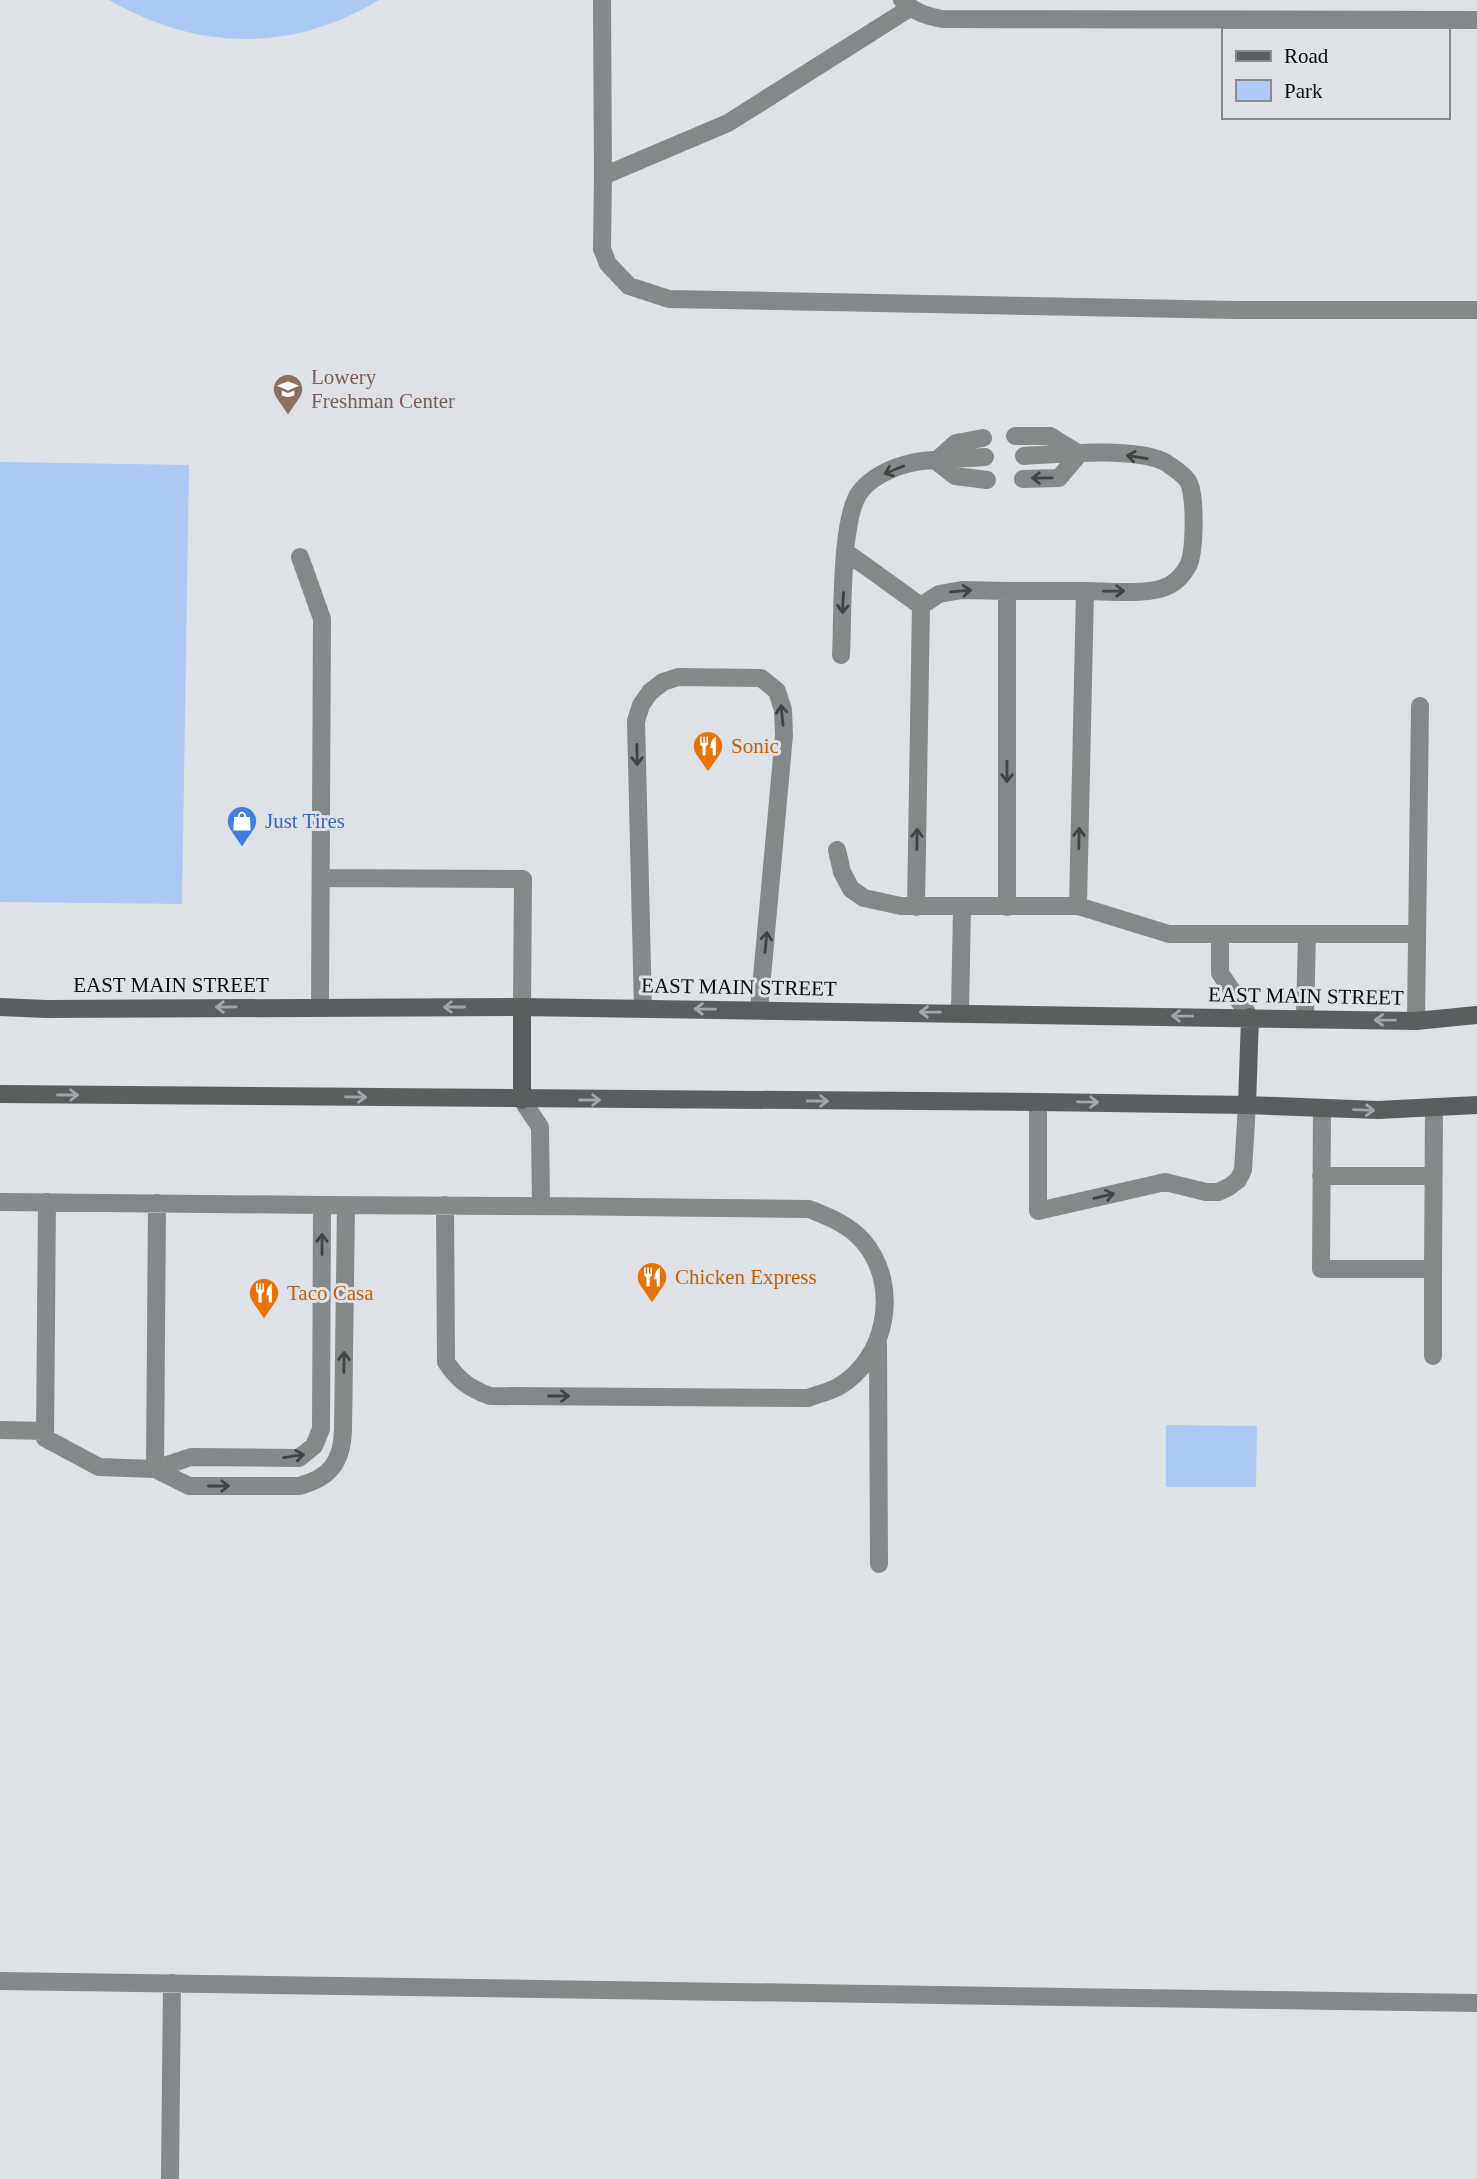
<svg xmlns="http://www.w3.org/2000/svg" width="1477" height="2179" font-family="Georgia,serif">
<rect width="100%" height="100%" fill="#dee1e6"/>
<path fill="#adcaf6" d="M 109,0 L 379,0 C 291,53 198,51 109,0 Z
M 0,462 L 189,465 L 182,904 L 0,902 Z
M 1166,1425 L 1257,1426 L 1256,1487 L 1166,1487 Z"/>
<g fill="none" stroke-linecap="round" stroke-linejoin="round">
<path stroke="#858889" stroke-width="18" d="M 602,0 L 603,176 L 602,249 L 608,264 L 629,286 L 669,299 L 1236,310 L 1477,310
M 603,176 L 728,123 L 910,8
M 1015,436 L 1050,436 L 1079,454 L 1059,478 L 1023,479
M 983,438 L 956,443 L 936,461 L 955,476 L 987,480
M 1024,456 C 1059,454 1131,447 1163,461 C 1170,465 1183,474 1188,481 C 1196,494 1195,552 1188,566 C 1184,573 1177,581 1170,585 C 1151,596 1108,591 1085,591 L 1078,906
M 846,552 L 921,606
M 300,557 L 322,619 L 320,1007
M 1007,591 L 1085,591
M 841,655 C 843,618 840,518 860,492 C 871,477 893,467 911,463 C 934,458 961,459 985,457
M 837,850 L 842,872 L 851,889 L 864,898 L 901,906 L 1078,906 L 1169,934 L 1417,934
M 321,878 L 523,879 L 522,1007
M 916,907 L 921,606 L 939,594 L 962,590 L 1007,591 L 1007,907
M 1220,934 L 1220,973 L 1250,1017
M 643,1008 L 636,721 L 641,705 L 650,692 L 663,682 L 678,677 L 761,678 L 777,691 L 783,710 L 784,735 L 759,1010
M 960,1012 L 962,907
M 1305,1018 L 1307,934
M 1416,1021 L 1420,706
M 522,1100 L 540,1127 L 541,1206
M 1038,1102 L 1038,1211 L 1165,1182 L 1206,1192 L 1218,1192 L 1229,1187 L 1238,1180 L 1243,1170 L 1247,1105
M 1322,1108 L 1321,1269 L 1433,1269 L 1434,1107
M 1321,1176 L 1433,1176
M 0,1202 L 322,1205 C 484,1205 647,1207 809,1209 C 829,1217 848,1224 863,1241 C 901,1285 887,1359 838,1387 C 829,1392 817,1394 808,1398 L 490,1396 C 470,1389 458,1380 446,1362 L 445,1205
M 47,1202 L 45,1438 L 99,1467 L 155,1469 L 191,1457 L 299,1458 L 314,1446 L 321,1429 L 322,1205
M 1433,1269 L 1433,1356
M 878,1344 L 879,1564
M 0,1430 L 45,1431
M 155,1469 L 189,1486 L 299,1486 C 330,1478 342,1462 343,1430 L 346,1205
M 155,1469 L 157,1203
M 0,1981 L 1477,2003
M 170,2179 L 172,1983"/>
<path stroke="#858889" stroke-width="18" d="M 902,0 C 914,12 926,16 942,19 L 1477,20"/>
<path stroke="#5a5e5f" stroke-width="18" d="M 0,1007 L 46,1009 L 522,1007 L 1416,1021 L 1477,1015
M 522,1007 L 522,1100
M 0,1094 L 1038,1102 L 1247,1105 L 1378,1110 L 1477,1105
M 1247,1105 L 1250,1017"/>
</g>
<defs><path id="oneway-shaft" d="M-6 0H5M1.5-3L5.5 0L1.5 3" fill="none" stroke-width="1.6" stroke-linecap="round" stroke-linejoin="round" transform="scale(1.75)"/></defs>
<g stroke="#414345">
<use href="#oneway-shaft" transform="translate(1137 457) rotate(-171)"/>
<use href="#oneway-shaft" transform="translate(894 470) rotate(158)"/>
<use href="#oneway-shaft" transform="translate(1042 478) rotate(179)"/>
<use href="#oneway-shaft" transform="translate(961 591) rotate(-5)"/>
<use href="#oneway-shaft" transform="translate(1114 591) rotate(-1)"/>
<use href="#oneway-shaft" transform="translate(843 603) rotate(93)"/>
<use href="#oneway-shaft" transform="translate(782 715) rotate(-96)"/>
<use href="#oneway-shaft" transform="translate(637 755) rotate(89)"/>
<use href="#oneway-shaft" transform="translate(1007 772) rotate(90)"/>
<use href="#oneway-shaft" transform="translate(1079 838) rotate(-89)"/>
<use href="#oneway-shaft" transform="translate(917 839) rotate(-89)"/>
<use href="#oneway-shaft" transform="translate(766 942) rotate(-84)"/>
<use href="#oneway-shaft" transform="translate(1104 1196) rotate(-13)"/>
<use href="#oneway-shaft" transform="translate(322 1244) rotate(-90)"/>
<use href="#oneway-shaft" transform="translate(344 1362) rotate(-89)"/>
<use href="#oneway-shaft" transform="translate(559 1396)"/>
<use href="#oneway-shaft" transform="translate(294 1456) rotate(-9)"/>
<use href="#oneway-shaft" transform="translate(219 1486)"/>
</g>
<g stroke="#a3a6a9">
<use href="#oneway-shaft" transform="translate(226 1007) rotate(179)"/>
<use href="#oneway-shaft" transform="translate(454 1007) rotate(180)"/>
<use href="#oneway-shaft" transform="translate(705 1009) rotate(-179)"/>
<use href="#oneway-shaft" transform="translate(930 1012) rotate(-179)"/>
<use href="#oneway-shaft" transform="translate(1182 1016) rotate(-179)"/>
<use href="#oneway-shaft" transform="translate(1385 1020) rotate(-179)"/>
<use href="#oneway-shaft" transform="translate(68 1095)"/>
<use href="#oneway-shaft" transform="translate(356 1097) rotate(1)"/>
<use href="#oneway-shaft" transform="translate(590 1100)"/>
<use href="#oneway-shaft" transform="translate(818 1101)"/>
<use href="#oneway-shaft" transform="translate(1088 1102) rotate(1)"/>
<use href="#oneway-shaft" transform="translate(1364 1110) rotate(2)"/>
</g>
<defs>
<g id="school-pin" transform="scale(1.575)"><path d="M0 17L-7.5 6A9.5 9.5 0 1 1 7.5 6Z" fill="#8d6e63" stroke="#dee1e6"/><path d="M0-5L7-2L0 1L-7-2ZM-4 1L0 2.5L4 1V4Q0 6-4 4Z" fill="#fff"/></g>
<g id="restaurant-pin" transform="scale(1.575)"><path d="M0 17L-7.5 6A9.5 9.5 0 1 1 7.5 6Z" fill="#e8710a" stroke="#dee1e6"/><path d="M-5-6h1v4h1v-4h1v4h1v-4h1v5L-1.5 .5V6h-2V.5L-5-1ZM5-6V6H3V1.5H1.5Q1.5-4 5-6Z" fill="#fff"/></g>
<g id="shop-pin" transform="scale(1.575)"><path d="M0 17L-7.5 6A9.5 9.5 0 1 1 7.5 6Z" fill="#3f7fe0" stroke="#dee1e6"/><path d="M-5-2.5h2.3a2.7 3.5 0 0 1 5.4 0H5L5.5 6h-11ZM-1.5-2.5h3a1.5 2.3 0 0 0-3 0Z" fill="#fff"/></g>
</defs>
<g fill-rule="evenodd">
<use href="#school-pin" x="288" y="389"/>
<use href="#restaurant-pin" x="708" y="746"/>
<use href="#shop-pin" x="242" y="821"/>
<use href="#restaurant-pin" x="652" y="1277"/>
<use href="#restaurant-pin" x="264" y="1293"/>
</g>
<g text-anchor="middle" dominant-baseline="central" stroke-width="6" stroke-linejoin="round" paint-order="stroke">
<g font-size="21" fill="#785e54" stroke="#dee1e6" text-anchor="start">
<text x="311" y="377">Lowery<tspan x="311" dy="24">Freshman Center</tspan></text>
</g>
<g font-size="21" fill="#c56008" stroke="#dee1e6" text-anchor="start">
<text x="731" y="746">Sonic</text>
<text x="675" y="1277">Chicken Express</text>
<text x="287" y="1293">Taco Casa</text>
</g>
<g font-size="21" fill="#366cbe" stroke="#dee1e6" text-anchor="start">
<text x="265" y="821">Just Tires</text>
</g>
<g font-size="21" fill="#0a0b0d" stroke="#dee1e6">
<text x="171" y="985">EAST MAIN STREET</text>
<text transform="translate(739 987) rotate(1)">EAST MAIN STREET</text>
<text transform="translate(1306 996) rotate(1)">EAST MAIN STREET</text>
</g>
</g>
<rect x="1222" y="28" width="228" height="91" fill="#dee1e6" stroke="#898b8f" stroke-width="2"/>
<rect x="1236" y="51" width="35" height="10" fill="#5a5e5f" stroke="#898b8f" stroke-width="2"/>
<text x="1284" y="63" font-size="21" fill="#0a0b0d">Road</text>
<rect x="1236" y="80" width="35" height="21" fill="#adcaf6" stroke="#898b8f" stroke-width="2"/>
<text x="1284" y="98" font-size="21" fill="#0a0b0d">Park</text>
</svg>
